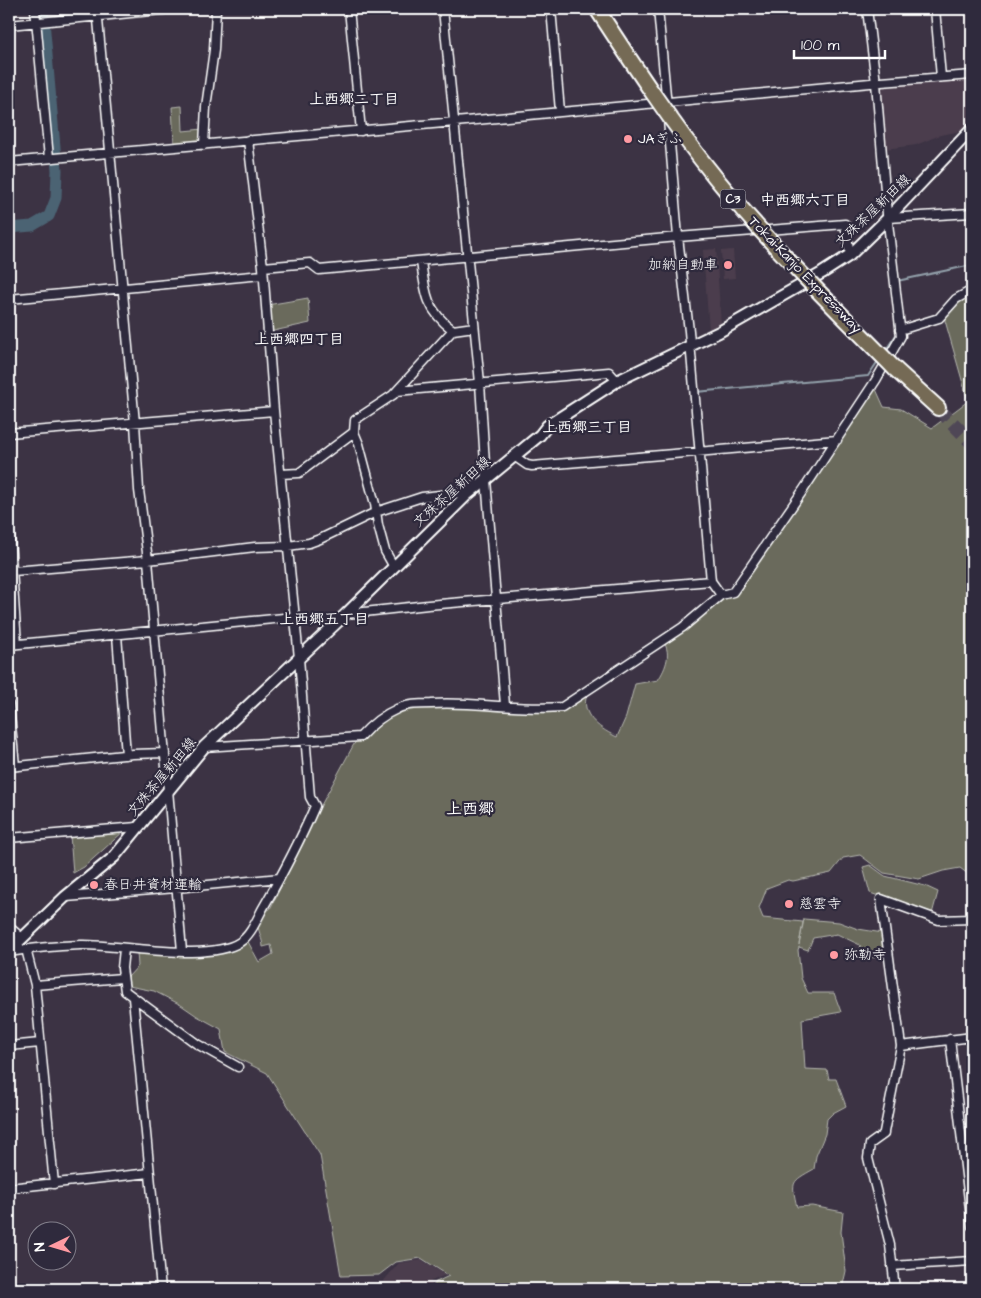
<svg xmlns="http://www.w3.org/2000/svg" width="981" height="1298" font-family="'Architects Daughter','Klee One',sans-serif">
<rect width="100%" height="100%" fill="#3c3344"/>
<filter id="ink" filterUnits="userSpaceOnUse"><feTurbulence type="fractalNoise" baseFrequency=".02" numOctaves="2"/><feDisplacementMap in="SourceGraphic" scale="10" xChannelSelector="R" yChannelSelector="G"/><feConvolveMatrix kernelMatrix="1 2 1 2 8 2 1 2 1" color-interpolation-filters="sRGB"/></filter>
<g filter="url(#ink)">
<path fill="#4c3e4d" d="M 972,79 L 972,120 L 962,131 L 940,135 L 916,145 L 885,149 L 879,89 L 882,87 Z
M 716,249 L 721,326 L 709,330 L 703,250 Z
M 733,250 L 735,278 L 723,279 L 721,251 Z
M 421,1260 L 446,1275 L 431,1281 L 433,1289 L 344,1289 L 343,1285 L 382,1283 L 399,1263 Z"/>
<path fill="#6a6b5c" stroke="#b4b5ae" d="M 182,106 L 183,131 L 203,129 L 203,141 L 174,143 L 172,107 Z
M 972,290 L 972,877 L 960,868 L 943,871 L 919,879 L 884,873 L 860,855 L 843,858 L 831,873 L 793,881 L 788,880 L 767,888 L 759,908 L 763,918 L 803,922 L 799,945 L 804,919 L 839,922 L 858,929 L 883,933 L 886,957 L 864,958 L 860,945 L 837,934 L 813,938 L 808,950 L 799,947 L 798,950 L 801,978 L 808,993 L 834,993 L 841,1012 L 802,1019 L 805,1069 L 827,1070 L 829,1079 L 836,1079 L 846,1106 L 833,1113 L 827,1119 L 825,1134 L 816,1156 L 814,1169 C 791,1182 791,1181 797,1207 L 812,1206 L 843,1212 L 841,1232 L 846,1271 L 842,1289 L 435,1289 L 434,1283 L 449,1276 L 421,1258 L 396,1262 L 379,1275 L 341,1276 L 320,1155 L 267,1073 L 225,1052 L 221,1029 L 197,1016 L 181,1005 L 154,991 L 129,986 L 128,977 L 138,966 L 137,952 L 218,952 L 246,938 L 259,962 L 273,954 L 271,945 L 263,947 C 262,931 248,919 270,909 L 318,811 L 354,744 L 375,720 L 418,701 L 487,709 L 550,709 L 582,694 L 586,698 C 582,717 602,730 617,737 L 626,717 L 635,684 L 658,680 C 666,668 673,651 661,639 L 727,596 L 875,387 L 884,407 L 901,409 L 932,428 L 968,401 L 944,317 Z
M 308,298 L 310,323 L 269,332 L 267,305 Z
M 124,831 L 84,867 L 73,873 L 70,835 Z
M 870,865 L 885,876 L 925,886 L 938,892 L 932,914 L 870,893 L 863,867 Z"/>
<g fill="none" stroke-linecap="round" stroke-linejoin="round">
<path stroke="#93a1ab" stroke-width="2" d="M 897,281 L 972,265
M 885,351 L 898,332
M 696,392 L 868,376 L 878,361"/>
<path stroke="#4b6373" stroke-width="11" d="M 9,228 L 32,226 L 49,216 L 56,198 L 57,170 L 43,9"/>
<path stroke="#504757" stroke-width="14" stroke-dasharray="14 7" stroke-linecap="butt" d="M 938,408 L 972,443"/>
<g stroke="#fff" stroke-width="11">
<path id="street" d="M 35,9 L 49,158
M 97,9 L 135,423 L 139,490 L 148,560 L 182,951
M 349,9 L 361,131
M 443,9 L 480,383 L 486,480 L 505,705
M 551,9 L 560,111
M 658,9 L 667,106
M 935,9 L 941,77
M 9,25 L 171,9
M 668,120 L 678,237 L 689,331 L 711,581 L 721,595
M 204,145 L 206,107 L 214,50 L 216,9
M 9,162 L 455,122 L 881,82 L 972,75
M 888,218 L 972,213
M 421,261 C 425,292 426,310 453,330
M 263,267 L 310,263 L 319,270 L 678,237 L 845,224 L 850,255
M 9,299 L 263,275
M 900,330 L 939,318 L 956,299 L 972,290
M 397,391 L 609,372 L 617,381
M 9,433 L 274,411
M 514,456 L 527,465 L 532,466 L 837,440
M 281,474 L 299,473 L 354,432
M 9,524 L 17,644
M 394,567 L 385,551 L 378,525 L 375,504 L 359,444 L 354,432 L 355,420 L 393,395 L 453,330 L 474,327
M 13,571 L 148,560 L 255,547 L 288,546 L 309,543 L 320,539 L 376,512 L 422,497 L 458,493 L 476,484
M 346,614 L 428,605 L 711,581
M 117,635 L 126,755
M 9,645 L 294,617
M 9,705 L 15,766
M 204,747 L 360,737 C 370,726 383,715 397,709 C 407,704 419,704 431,704 C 475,701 519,711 562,707 L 683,627 L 721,595 L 733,592 L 804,489 L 876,380 L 901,336 L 887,214 L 876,83 L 867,9
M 9,767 L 133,754 L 165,753
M 9,838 L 137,827
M 66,897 L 176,888 L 280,878
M 9,927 L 22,938
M 26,949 L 35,985 L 54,1184
M 124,949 L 122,968 L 125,991 L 197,1044 L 238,1067
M 9,952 C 33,948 57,946 81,945 C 119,944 209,963 240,942 C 251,935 257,919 263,908 C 282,875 300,841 315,806 L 310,797 L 299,658 L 274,411 L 263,267 L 248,140
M 35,985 L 122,978
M 133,998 L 161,1289
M 950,1039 L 972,1226
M 9,1046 L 40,1043
M 901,1046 L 972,1037
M 9,1188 L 150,1173
M 892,1266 L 972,1261
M 895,1289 L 890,1245 L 868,1158 L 870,1144 L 884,1134 L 884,1132 L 901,1046 L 881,899 L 939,920 L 972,919"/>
</g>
<g stroke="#fff" stroke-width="14">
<path id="secondary" d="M 9,951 L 65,897 L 114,857 L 204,747 L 346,614 L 467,495 L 540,435 L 547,426 L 617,381 L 719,332 L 822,273 L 850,255 L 888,218 L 972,129"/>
</g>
<g stroke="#fff" stroke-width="18">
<path id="highway" d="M 895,369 L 938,408"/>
</g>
<use href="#street" stroke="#2f2a3d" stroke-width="8"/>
<use href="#secondary" stroke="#2f2a3d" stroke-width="10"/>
<use href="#highway" stroke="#746b55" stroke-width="14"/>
<g stroke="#fff" stroke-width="18" stroke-linecap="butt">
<path id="highway-bridge" d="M 597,9 C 634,66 672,124 715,177 C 770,245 833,306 895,369"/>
</g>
<use href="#highway-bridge" stroke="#746b55" stroke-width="14"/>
</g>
</g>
<g fill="#ff9aa2" stroke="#2f2a3d" stroke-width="2">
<circle cx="628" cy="139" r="5"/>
<circle cx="728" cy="265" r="5"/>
<circle cx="94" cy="885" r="5"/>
<circle cx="789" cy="904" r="5"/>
<circle cx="834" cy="955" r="5"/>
</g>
<g text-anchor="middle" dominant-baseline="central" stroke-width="4.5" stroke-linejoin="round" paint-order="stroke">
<rect fill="#2f2a3d" stroke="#c1bfc5" stroke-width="1" x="720.5" y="189.5" width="25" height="19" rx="4"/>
<g font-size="12" font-weight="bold" fill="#fff">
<text x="733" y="199">C3</text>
</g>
<g font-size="14" fill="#fff" stroke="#2f2a3d" text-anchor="start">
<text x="638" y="139">JAぎふ</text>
<text x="718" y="265" text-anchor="end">加納自動車</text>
<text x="104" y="885">春日井資材運輸</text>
<text x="799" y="904">慈雲寺</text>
<text x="844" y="955">弥勒寺</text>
</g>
<g font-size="14" fill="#fff" stroke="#2f2a3d">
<text transform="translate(873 211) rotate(-44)">文殊茶屋新田線</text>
<text transform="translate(805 275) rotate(46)">Tokai-Kanjo Expressway</text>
<text transform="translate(452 492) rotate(-42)">文殊茶屋新田線</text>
<text transform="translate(162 777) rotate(-50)">文殊茶屋新田線</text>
</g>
<g font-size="15" font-weight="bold" fill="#fff" stroke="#2f2a3d">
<text x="354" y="99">上西郷二丁目</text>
<text x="805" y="200">中西郷六丁目</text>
<text x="299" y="339">上西郷四丁目</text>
<text x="587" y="427">上西郷三丁目</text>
<text x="324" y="619">上西郷五丁目</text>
</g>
<g font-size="16" font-weight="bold" fill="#fff" stroke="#2f2a3d">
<text x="470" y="809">上西郷</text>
</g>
</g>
<rect width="981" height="1298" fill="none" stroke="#2f2a3d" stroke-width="30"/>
<rect x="15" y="15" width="951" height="1268" fill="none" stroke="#fff" stroke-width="2" filter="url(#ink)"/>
<g transform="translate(52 1246) rotate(265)"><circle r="24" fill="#2f2a3d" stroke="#827f8b"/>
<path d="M0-4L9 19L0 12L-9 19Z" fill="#ff9aa2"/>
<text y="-8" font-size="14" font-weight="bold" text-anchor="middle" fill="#ffffff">N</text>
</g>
<path d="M794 50v8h91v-8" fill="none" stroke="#ffffff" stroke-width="2.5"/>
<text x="801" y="50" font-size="15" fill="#ffffff" stroke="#2f2a3d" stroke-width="4" paint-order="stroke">100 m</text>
</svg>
